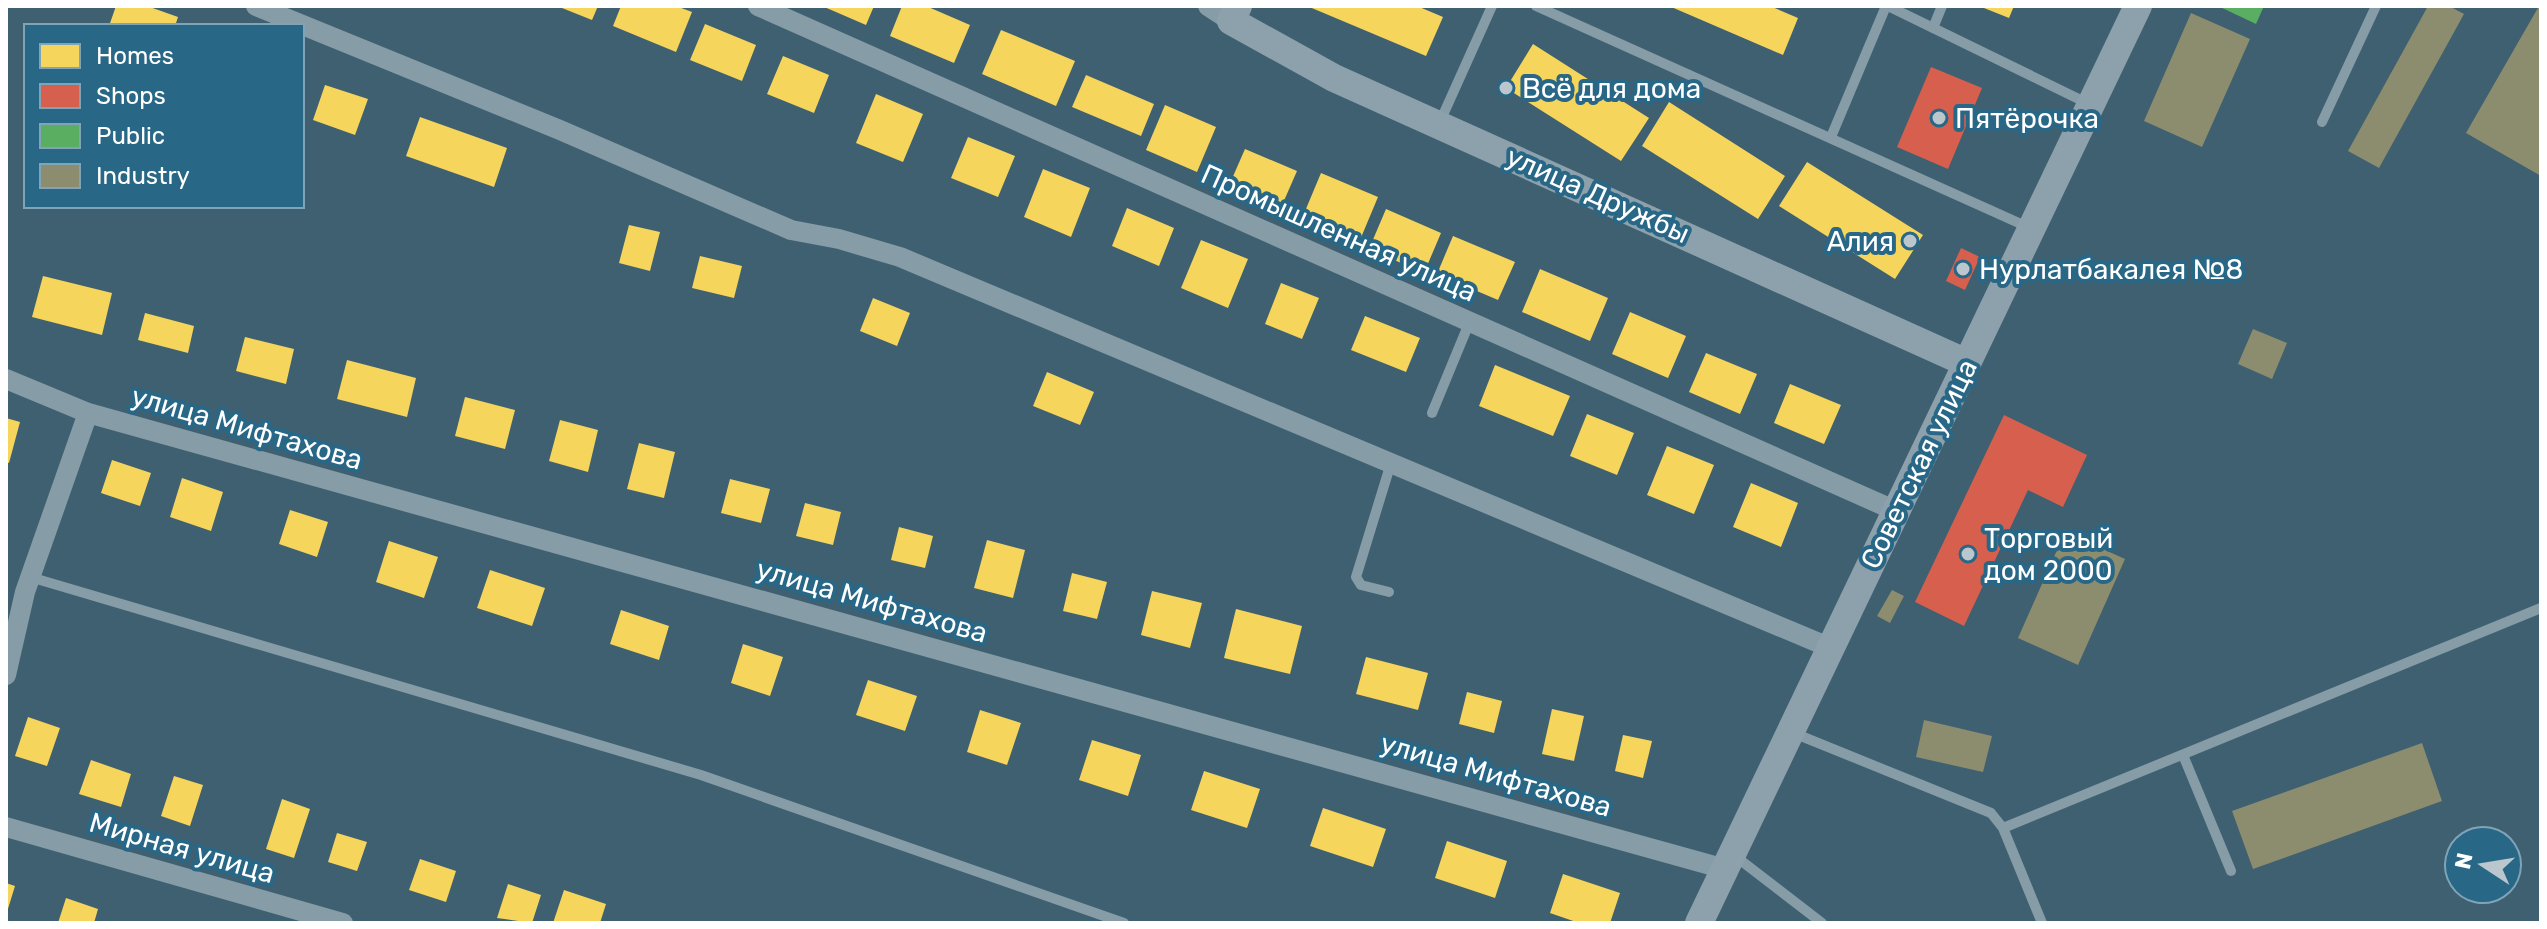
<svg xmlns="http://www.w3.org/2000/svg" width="2547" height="929" font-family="Rubik,sans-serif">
<rect width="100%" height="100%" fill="#3f6071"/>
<path fill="#f6d55c" d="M 116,6 L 147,6 L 178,17 L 175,26 L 109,26 Z
M 557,6 L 598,6 L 592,20 Z
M 621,6 L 676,6 L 692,12 L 676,52 L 613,26 Z
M 822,6 L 874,6 L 866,25 Z
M 902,6 L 926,6 L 970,25 L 954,63 L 890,36 Z
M 1307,6 L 1417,6 L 1443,17 L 1426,56 Z
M 1669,6 L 1770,6 L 1798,18 L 1783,55 Z
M 1979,6 L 2014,6 L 2009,18 Z
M 705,24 L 756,45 L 742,81 L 690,60 Z
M 1001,30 L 1075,61 L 1056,106 L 982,74 Z
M 1533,44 L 1649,118 L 1621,161 L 1506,88 Z
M 783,56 L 829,75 L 814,113 L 767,94 Z
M 1086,75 L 1154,104 L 1141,136 L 1072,107 Z
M 325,85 L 368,99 L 355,135 L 313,120 Z
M 876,94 L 923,114 L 903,162 L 856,143 Z
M 1669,102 L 1785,176 L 1758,219 L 1642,146 Z
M 1165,105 L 1216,127 L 1197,172 L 1146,150 Z
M 420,117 L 507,148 L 494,187 L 406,156 Z
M 968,137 L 1015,156 L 998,197 L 951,178 Z
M 1245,149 L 1297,171 L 1283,203 L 1231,181 Z
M 1807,162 L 1923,235 L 1895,279 L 1779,206 Z
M 1043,169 L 1090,188 L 1071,237 L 1024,217 Z
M 1321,173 L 1378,197 L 1360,240 L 1303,216 Z
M 1127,208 L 1174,228 L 1159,266 L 1112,246 Z
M 1386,209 L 1441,233 L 1424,273 L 1369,249 Z
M 629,225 L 660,232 L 650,271 L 619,263 Z
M 1453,236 L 1515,262 L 1498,300 L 1437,274 Z
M 1201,240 L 1248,259 L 1228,308 L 1181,288 Z
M 700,256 L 742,266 L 734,298 L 692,288 Z
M 1540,269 L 1608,298 L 1590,341 L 1522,312 Z
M 43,276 L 112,293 L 102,335 L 32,317 Z
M 1281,283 L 1319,298 L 1302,339 L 1265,324 Z
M 873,298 L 910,313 L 897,346 L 860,331 Z
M 1630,312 L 1686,336 L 1668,378 L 1612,354 Z
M 145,313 L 194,326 L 188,353 L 138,340 Z
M 1365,316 L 1420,338 L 1406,372 L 1351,350 Z
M 245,337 L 294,349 L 286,384 L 236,371 Z
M 1706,353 L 1757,374 L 1740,414 L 1689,392 Z
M 347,360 L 416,378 L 407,417 L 337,399 Z
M 1495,365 L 1570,396 L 1553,436 L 1479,406 Z
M 1047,372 L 1094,392 L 1080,425 L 1033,406 Z
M 1790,384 L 1841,405 L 1824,444 L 1774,423 Z
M 465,397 L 515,410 L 505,449 L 455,436 Z
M 1587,414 L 1634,433 L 1617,475 L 1570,456 Z
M 6,418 L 20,422 L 9,463 L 6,462 Z
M 560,420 L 598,430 L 588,472 L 549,461 Z
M 639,443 L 675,452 L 664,498 L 627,489 Z
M 1667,446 L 1714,465 L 1694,514 L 1647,495 Z
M 112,460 L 151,473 L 140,506 L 101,493 Z
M 182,478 L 223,492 L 211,531 L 170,517 Z
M 730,479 L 770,489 L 761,523 L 721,513 Z
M 1751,483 L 1798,503 L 1781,547 L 1733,527 Z
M 805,503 L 841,512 L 833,545 L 796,536 Z
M 290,510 L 328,522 L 317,557 L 279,544 Z
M 899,527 L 933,536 L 925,568 L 891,560 Z
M 987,540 L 1025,550 L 1013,598 L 974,588 Z
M 389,541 L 438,557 L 424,598 L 376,582 Z
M 490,570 L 545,588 L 532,626 L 477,608 Z
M 1072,573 L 1107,582 L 1097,619 L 1063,611 Z
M 1152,591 L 1202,603 L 1190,648 L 1141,635 Z
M 1236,609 L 1302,626 L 1290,674 L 1224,658 Z
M 621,610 L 669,626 L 659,660 L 610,644 Z
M 743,644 L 783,657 L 770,696 L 731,683 Z
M 1366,657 L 1428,673 L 1418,710 L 1356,694 Z
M 868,680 L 917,696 L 905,731 L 856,715 Z
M 1467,692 L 1502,701 L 1494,733 L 1459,724 Z
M 1552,709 L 1584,716 L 1574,761 L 1542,754 Z
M 980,710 L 1021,723 L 1007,765 L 967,752 Z
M 28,717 L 60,728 L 47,766 L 15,756 Z
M 1623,735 L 1652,741 L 1643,778 L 1615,771 Z
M 1092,740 L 1141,755 L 1128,796 L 1079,780 Z
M 91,760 L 131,774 L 121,807 L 79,794 Z
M 1204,771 L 1260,789 L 1247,828 L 1191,810 Z
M 174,776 L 203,785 L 190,826 L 161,816 Z
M 282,799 L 310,809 L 294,858 L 266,849 Z
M 1323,808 L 1386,829 L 1373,867 L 1310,846 Z
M 337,833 L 367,842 L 357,871 L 328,862 Z
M 1447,841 L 1507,861 L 1495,898 L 1435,878 Z
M 420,859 L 456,871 L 446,902 L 409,890 Z
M 1563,874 L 1620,893 L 1610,923 L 1579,923 L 1550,913 Z
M 6,883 L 15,886 L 7,912 L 6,912 Z
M 508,884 L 541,895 L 532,923 L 497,918 Z
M 564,890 L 606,904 L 600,923 L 553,923 Z
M 66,898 L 98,909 L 94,923 L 58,923 Z"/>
<path fill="#d6604d" d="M 1931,67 L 1982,88 L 1948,169 L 1897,147 Z
M 1961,248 L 1980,257 L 1965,290 L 1946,281 Z
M 2004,415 L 2087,455 L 2063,507 L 2028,490 L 1964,626 L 1915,602 Z"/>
<path fill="#5aae61" d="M 2218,6 L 2264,6 L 2256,24 Z"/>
<path fill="#8c8c6e" d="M 2428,6 L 2449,6 L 2464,14 L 2379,168 L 2348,151 Z
M 2539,6 L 2541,6 L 2541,176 L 2466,133 Z
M 2191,13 L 2250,39 L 2202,147 L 2144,121 Z
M 2253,329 L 2287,343 L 2272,379 L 2238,364 Z
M 2065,532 L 2125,559 L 2078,665 L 2018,638 Z
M 1892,590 L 1904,596 L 1890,623 L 1877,616 Z
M 1924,720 L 1992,736 L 1983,772 L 1916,757 Z
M 2422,743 L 2442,801 L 2253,869 L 2232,811 Z"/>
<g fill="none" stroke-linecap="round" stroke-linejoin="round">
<path stroke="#869ca7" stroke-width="10" d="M 1536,6 L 2030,228
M 1888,6 L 2089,104
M 1933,28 L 1942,6
M 2322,122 L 2376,6
M 1439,124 L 1492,6
M 1831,137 L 1886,6
M 1432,413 L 1470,321
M 30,577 L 701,775 L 1124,923
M 1389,592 L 1361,585 L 1356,577 L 1391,463
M 1791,732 L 1991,813 L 2003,828 L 2042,923
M 2183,755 L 2231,871
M 2003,828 L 2541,608
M 1735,856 L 1822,923"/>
<path stroke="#869ca7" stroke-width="20" d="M 256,6 L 560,130 L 791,230 L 839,239 L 900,257 L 1831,648
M 758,6 L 1896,511
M 1208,6 L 1231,21
M 6,379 L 88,413 L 1725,869
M 6,675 L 25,592 L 88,413
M 6,827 L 343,923"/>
<path stroke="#8ca1ac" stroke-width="28" d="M 1238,6 L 1231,21 L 1334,78 L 1967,363
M 1699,923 L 2138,6"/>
</g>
<g fill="#bcc7cd" stroke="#296787" stroke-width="3">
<circle cx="1506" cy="88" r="8"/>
<circle cx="1939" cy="118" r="8"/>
<circle cx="1910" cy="241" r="8"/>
<circle cx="1963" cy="269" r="8"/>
<circle cx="1968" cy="554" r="8"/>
</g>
<g text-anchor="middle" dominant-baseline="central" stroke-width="8" stroke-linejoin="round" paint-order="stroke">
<g font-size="28" fill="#fff" stroke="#296787" text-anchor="start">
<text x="1522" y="88">Всё для дома</text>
<text x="1955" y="118">Пятёрочка</text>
<text x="1894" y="241" text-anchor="end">Алия</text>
<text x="1979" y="269">Нурлатбакалея №8</text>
<text x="1984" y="538">Торговый<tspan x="1984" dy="32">дом 2000</tspan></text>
</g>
<g font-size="28" fill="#fff" stroke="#296787">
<text transform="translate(1598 195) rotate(24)">улица Дружбы</text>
<text transform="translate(1339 233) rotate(24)">Промышленная улица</text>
<text transform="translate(247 428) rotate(16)">улица Мифтахова</text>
<text transform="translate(1919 464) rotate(-64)">Советская улица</text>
<text transform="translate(872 601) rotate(16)">улица Мифтахова</text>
<text transform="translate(1496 775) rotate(16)">улица Мифтахова</text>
<text transform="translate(182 848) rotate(16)">Мирная улица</text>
</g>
</g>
<rect width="2547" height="929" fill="none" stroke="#ffffff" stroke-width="16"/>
<rect x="24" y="24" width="280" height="184" fill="#296787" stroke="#7fa4b7" stroke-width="2"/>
<rect x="40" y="44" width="40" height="24" fill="#f6d55c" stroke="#7fa4b7" stroke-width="2"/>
<text x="96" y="64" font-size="24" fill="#ffffff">Homes</text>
<rect x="40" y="84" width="40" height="24" fill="#d6604d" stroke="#7fa4b7" stroke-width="2"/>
<text x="96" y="104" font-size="24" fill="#ffffff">Shops</text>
<rect x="40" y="124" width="40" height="24" fill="#5aae61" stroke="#7fa4b7" stroke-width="2"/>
<text x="96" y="144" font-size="24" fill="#ffffff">Public</text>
<rect x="40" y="164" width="40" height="24" fill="#8c8c6e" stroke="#7fa4b7" stroke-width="2"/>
<text x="96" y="184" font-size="24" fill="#ffffff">Industry</text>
<g transform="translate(2483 865) rotate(282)"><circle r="38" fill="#296787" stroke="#7fa4b7" stroke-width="2"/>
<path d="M0-6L14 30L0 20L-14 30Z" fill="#bcc7cd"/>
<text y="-12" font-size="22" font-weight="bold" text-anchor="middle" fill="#ffffff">N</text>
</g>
</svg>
